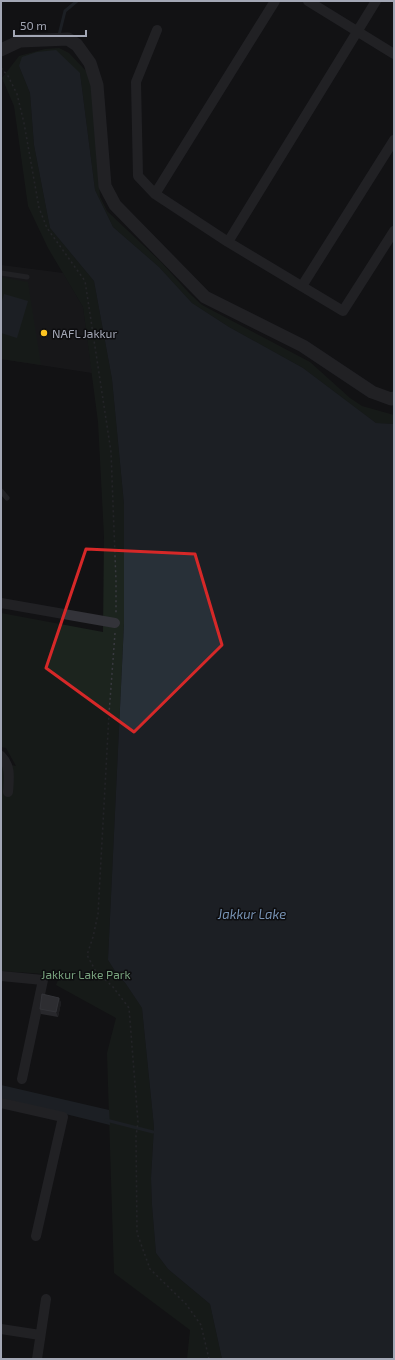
<svg xmlns="http://www.w3.org/2000/svg" width="395" height="1360" font-family="'Exo 2',sans-serif">
<rect width="100%" height="100%" fill="#121214"/>
<path fill="#1e1e21" d="M 1,265 L 63,273 L 83,307 L 92,373 L 1,359 Z"/>
<path fill="#1c241e" d="M 59,48 L 69,53 L 87,72 L 92,89 L 100,197 L 107,211 L 161,262 L 190,294 L 202,305 L 310,362 L 350,398 L 362,406 L 394,415 L 394,424 L 376,423 L 303,368 L 229,327 L 192,303 L 159,267 L 113,227 L 95,190 L 80,73 L 19,66 L 30,93 L 34,145 L 50,228 L 94,281 L 112,379 L 124,504 L 124,624 L 108,960 L 115,971 L 126,984 L 142,1008 L 154,1127 L 151,1178 L 152,1205 L 156,1253 L 168,1269 L 210,1304 L 222,1359 L 187,1359 L 190,1330 L 114,1273 L 107,1053 L 116,1018 L 56,985 L 60,975 L 1,971 L 1,763 L 16,766 L 6,748 L 1,747 L 1,613 L 103,632 L 104,536 L 98,422 L 83,307 L 48,248 L 28,206 L 14,106 L 2,78 L 19,56 L 45,49 Z
M 1,277 L 28,282 L 41,365 L 1,359 Z"/>
<path fill="#283038" d="M 56,50 L 80,73 L 95,190 L 113,227 L 159,267 L 192,303 L 229,327 L 303,368 L 376,423 L 394,424 L 394,1359 L 222,1359 L 210,1304 L 168,1269 L 156,1253 L 152,1205 L 151,1178 L 154,1127 L 142,1008 L 126,984 L 115,971 L 108,960 L 124,624 L 124,504 L 112,379 L 94,281 L 50,228 L 34,145 L 30,93 L 19,66 L 22,57 L 37,52 Z
M 4,294 L 28,301 L 17,338 L 1,333 L 1,305 Z
M 1,1085 L 109,1110 L 110,1125 L 1,1098 Z"/>
<g fill="none" stroke-linecap="round" stroke-linejoin="round">
<path stroke="#283038" stroke-width="3" d="M 59,35 L 65,11 L 77,1
M 106,1120 L 153,1132"/>
<path stroke="#393a40" stroke-width="1.5" stroke-dasharray="2 3" stroke-linecap="butt" d="M 1,68 L 8,76 L 17,94 L 24,123 L 39,208 L 47,228 L 85,281 L 111,452 L 116,581 L 116,613
M 115,633 L 109,714 L 98,914 L 93,937 L 87,955 L 95,970 L 113,987 L 129,1008 L 138,1122 L 136,1136 L 137,1233 L 150,1269 L 186,1304 L 201,1325 L 209,1359"/>
<path stroke="#333339" stroke-width="5" d="M 1,273 L 27,277
M 1,491 L 7,498"/>
<path stroke="#333339" stroke-width="10" d="M 308,1 L 394,54
M 157,30 L 136,82 L 138,176 L 155,194 L 228,242 L 343,311 L 394,231
M 155,194 L 275,1
M 228,242 L 376,1
M 302,286 L 394,140
M 1,603 L 115,623
M 1,756 C 11,766 9,778 8,792
M 1,976 L 43,980 L 22,1079
M 1,1103 L 63,1117 L 36,1236
M 1,1329 L 40,1335
M 37,1359 L 46,1299"/>
<path stroke="#333339" stroke-width="13" d="M 1,50 L 20,41 L 68,39 L 77,45 L 90,63 L 97,85 L 105,186 L 115,205 L 205,297 L 303,346 L 372,392 L 391,399 L 394,398"/>
</g>
<path fill="#434349" d="M 59,998 L 61,1003 L 58,1017 L 41,1014 L 40,1009 Z"/>
<path fill="#2b2b2f" d="M 59,998 L 61,1003 L 58,1017 L 56,1012 Z"/>
<path fill="#4e4e55" stroke="#5b5c64" d="M 42,994 L 59,998 L 56,1012 L 40,1009 Z"/>
<path d="M0 0H395V1360H0ZM 86,549 L 195,554 L 222,645 L 134,732 L 46,668 Z" fill="#121214" fill-opacity=".55" fill-rule="evenodd"/>
<path fill="none" stroke="#d62828" stroke-width="3" stroke-linejoin="round" d="M 86,549 L 195,554 L 222,645 L 134,732 L 46,668 Z"/>
<circle fill="#fdc421" stroke="#0d0d0f" stroke-width="1.5" cx="44" cy="333" r="4"/>
<g text-anchor="middle" dominant-baseline="central" stroke-width="3" stroke-linejoin="round" paint-order="stroke">
<g font-size="12" fill="#a3a7b5" stroke="#0d0d0f" text-anchor="start">
<text x="52" y="333">NAFL Jakkur</text>
</g>
<g font-size="12" fill="#78a27e" stroke="#0d0d0f">
<text x="86" y="974">Jakkur Lake Park</text>
</g>
<g font-size="13" font-style="italic" fill="#7792b3" stroke="#0d0d0f">
<text x="252" y="914">Jakkur Lake</text>
</g>
</g>
<rect width="395" height="1360" fill="none" stroke="#a3a7b5" stroke-width="4"/>
<path d="M14 30v6h72v-6" fill="none" stroke="#a3a7b5" stroke-width="2"/>
<text x="20" y="30" font-size="12" fill="#a3a7b5" stroke="#0d0d0f" stroke-width="3" paint-order="stroke">50 m</text>
</svg>
